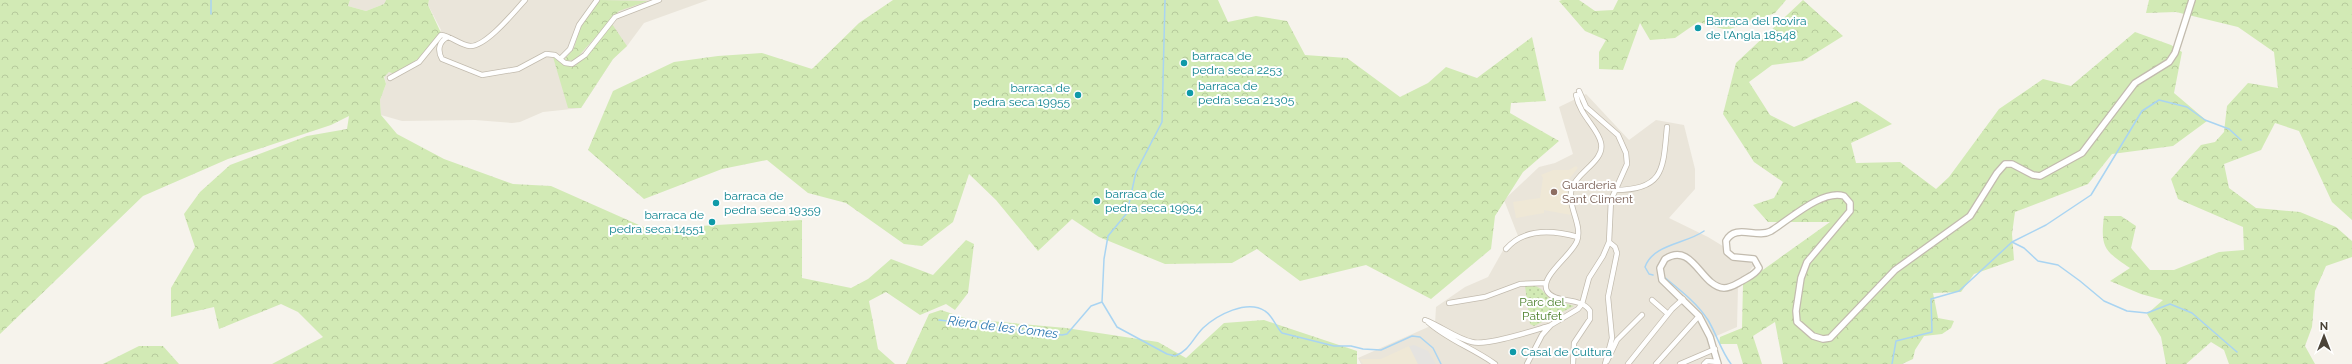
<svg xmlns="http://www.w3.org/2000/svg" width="2352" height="364" font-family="Raleway,sans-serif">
<defs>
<pattern id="green-dots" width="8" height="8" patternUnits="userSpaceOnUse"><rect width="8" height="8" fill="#d2eab5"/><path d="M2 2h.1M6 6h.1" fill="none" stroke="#b6ca9c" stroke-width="1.8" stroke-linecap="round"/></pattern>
<pattern id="forest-crowns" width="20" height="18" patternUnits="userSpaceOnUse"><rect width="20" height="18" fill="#d2eab5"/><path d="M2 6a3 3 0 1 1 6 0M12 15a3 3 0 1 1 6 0" fill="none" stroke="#b6ca9c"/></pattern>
</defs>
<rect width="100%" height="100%" fill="#f6f3ec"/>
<path fill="#eae5da" d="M 350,0 L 386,0 L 384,4 L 366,11 L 348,6 Z
M 429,0 L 708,0 L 644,23 L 627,46 L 613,59 L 581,108 L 543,112 L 520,122 L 512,123 L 475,120 L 402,121 L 381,115 L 380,100 L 386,84 L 384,75 L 389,72 L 402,70 L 418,59 L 441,30 L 428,5 Z
M 1586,94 L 1629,140 L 1656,120 L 1684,125 L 1695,169 L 1695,189 L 1669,218 L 1708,237 L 1754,265 L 1738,287 L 1737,327 L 1714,337 L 1721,364 L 1361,364 L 1358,358 L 1435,324 L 1436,307 L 1465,287 L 1488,277 L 1506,245 L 1518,236 L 1504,200 L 1539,167 L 1555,163 L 1573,154 L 1559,107 Z"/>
<path fill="#efe8d6" d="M 1576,166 L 1578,168 L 1569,179 L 1567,190 L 1571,215 L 1544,210 L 1544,213 L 1516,218 L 1513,202 L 1540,198 L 1543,178 L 1541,175 L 1553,170 L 1569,170 Z
M 1409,346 L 1418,364 L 1363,364 L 1360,359 L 1381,359 Z"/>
<path fill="url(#green-dots)" d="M 1534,285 L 1541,289 L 1549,298 L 1574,306 L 1534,326 L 1530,324 L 1525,286 Z"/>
<path fill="url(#forest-crowns)" d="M 0,0 L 350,0 L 348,6 L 366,11 L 384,4 L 386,0 L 429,0 L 428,5 L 441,33 L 418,59 L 395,74 L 389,72 L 384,77 L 386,84 L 380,100 L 381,115 L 397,134 L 444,159 L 513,184 L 551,186 L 648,229 L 802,220 L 802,278 L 851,288 L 868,279 L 891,259 L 933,275 L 966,240 L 974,244 L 968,293 L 955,310 L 946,304 L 920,315 L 886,292 L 869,301 L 878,349 L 895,364 L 272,364 L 323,337 L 298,312 L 281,304 L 219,329 L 214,307 L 171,317 L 171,288 L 195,247 L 184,214 L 200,192 L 230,165 L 307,136 L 347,129 L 349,116 L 331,125 L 228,159 L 143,196 L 0,334 Z
M 600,0 L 648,1 L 619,11 L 575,60 L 567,61 L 565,59 L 574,48 L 581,25 Z
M 893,0 L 1218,0 L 1228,22 L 1256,16 L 1287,21 L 1305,55 L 1347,58 L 1400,97 L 1428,83 L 1446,67 L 1477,78 L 1532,37 L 1546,101 L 1511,103 L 1510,113 L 1559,141 L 1523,172 L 1495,216 L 1491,249 L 1431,299 L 1366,265 L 1300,281 L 1257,249 L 1232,263 L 1165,264 L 1099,237 L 1072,219 L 1038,251 L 996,200 L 969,174 L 953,222 L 922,246 L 904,244 L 846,203 L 808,193 L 767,160 L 722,169 L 644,199 L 588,150 L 613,91 L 674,62 L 718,56 L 762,53 L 812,69 L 859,23 Z
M 1562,0 L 1579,0 L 1595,11 L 1613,10 L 1618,0 L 1786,0 L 1775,13 L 1727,30 L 1698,22 L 1675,38 L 1650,40 L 1640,23 L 1623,70 L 1599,69 L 1599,52 L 1606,40 L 1585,31 L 1559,1 Z
M 1803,0 L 1843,36 L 1803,61 L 1772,65 L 1749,82 L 1770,115 L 1794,127 L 1857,101 L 1892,124 L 1851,143 L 1856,163 L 1900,162 L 1936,189 L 1949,177 L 1999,109 L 2043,79 L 2071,86 L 2135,32 L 2171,45 L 2182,52 L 2174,93 L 2207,121 L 2173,146 L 2112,154 L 2088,184 L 2015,212 L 2012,234 L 2014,260 L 1974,274 L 1961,292 L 1933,293 L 1938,318 L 1954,321 L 1951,328 L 1942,334 L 1924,336 L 1915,350 L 1913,359 L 1902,364 L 1783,364 L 1775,322 L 1753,336 L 1762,364 L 1743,364 L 1737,344 L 1719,344 L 1720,337 L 1742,328 L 1743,284 L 1830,222 L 1768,222 L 1753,205 L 1774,198 L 1783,182 L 1754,162 L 1723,114 L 1736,63 Z
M 2149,0 L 2352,0 L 2352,220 L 2332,202 L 2299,131 L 2275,123 L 2261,150 L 2224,164 L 2229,188 L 2256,208 L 2300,212 L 2336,227 L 2352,241 L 2352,257 L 2326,266 L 2315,291 L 2312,327 L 2305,346 L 2315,364 L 2229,364 L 2224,350 L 2211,342 L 2186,364 L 2166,364 L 2161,337 L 2147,314 L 2163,300 L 2141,294 L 2110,281 L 2130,268 C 2105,251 2100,248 2104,216 L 2121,216 L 2136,226 L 2131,248 L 2150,270 L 2174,270 L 2219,252 L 2244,250 L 2243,227 L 2178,199 L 2171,179 L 2201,145 L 2215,142 L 2224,132 L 2227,106 L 2248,83 L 2278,88 L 2274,52 L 2238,27 L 2176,12 L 2146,13 Z
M 612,24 L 627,46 L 613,59 L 581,108 L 568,108 L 553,57 L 565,66 L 575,66 L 593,49 Z
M 941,310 L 968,319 L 1066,328 L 1158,342 L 1186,358 L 1224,323 L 1264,320 L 1357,351 L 1357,364 L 906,364 L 929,314 Z
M 139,346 L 163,346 L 179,364 L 103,364 Z"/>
<path fill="#e5e3e0" d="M 1414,345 L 1428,351 L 1436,364 L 1418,364 L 1409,346 Z"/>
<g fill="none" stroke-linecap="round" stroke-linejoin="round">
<path stroke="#a9d4f2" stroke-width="1.5" d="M 211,0 L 211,14
M 2012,242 L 2024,248 L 2038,261 L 2058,265 L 2080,281 L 2104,301 L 2127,311 L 2147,313 L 2170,304 L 2192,313 L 2237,352
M 1653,275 L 1649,274 L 1645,267 C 1653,244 1686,244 1704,231
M 1664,277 C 1680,290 1697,303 1708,320 C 1717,335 1721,351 1731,364
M 1102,302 L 1104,259 L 1108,236 L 1127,213 L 1136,172 L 1162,122 L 1165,0
M 939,320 L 1062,335 L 1067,334 L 1091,306 L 1102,302 L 1117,327 L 1167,354 L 1175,356 C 1189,351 1193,338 1203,328 C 1217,315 1247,299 1265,311 C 1273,316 1276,327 1282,333 L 1334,346 L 1351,346 L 1363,349 L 1381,350 L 1412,336 L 1420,337 L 1433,348 L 1441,364
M 1892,364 L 1896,341 L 1932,332 L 1931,299 L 1959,291 L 2012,242 L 2046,225 L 2091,195 L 2142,111 L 2159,100 L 2187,107 L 2205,120 L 2229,129 L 2241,140"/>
<g stroke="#c2bbae" stroke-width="6">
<path id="minor" d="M 448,37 C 439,41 437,50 442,59 L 482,75 L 518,69 L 546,54 L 555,55 L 565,63 L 572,64 L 585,55 L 615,17 L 659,0
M 561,58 L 570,49 L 579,25 L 597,0
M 390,78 L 419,62 L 441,35 C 451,36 460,45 470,46 C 486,47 515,11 525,0
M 1615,190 C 1665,190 1663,168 1667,127
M 1506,249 C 1524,228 1553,230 1578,237
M 1652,300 L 1668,314
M 1449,303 L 1485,297 L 1520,284 L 1546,283
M 1425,320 C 1441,326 1455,338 1472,342 C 1487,346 1532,331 1549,326
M 1428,322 C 1448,340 1473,348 1495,364
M 1607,361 L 1617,340 L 1642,315
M 1527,364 L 1542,335 L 1551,325 L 1578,309 L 1582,304 L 1589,278 L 1603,256 L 1609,242 L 1611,200 L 1627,164 L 1626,153 L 1618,135 L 1586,107 L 1579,91
M 1573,364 L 1574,343 L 1590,319 L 1590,311 C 1581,296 1554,304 1547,291 C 1539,277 1572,255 1577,241 C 1583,224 1566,205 1572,188 C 1577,172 1605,161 1601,143 C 1598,128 1580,116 1576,95
M 1605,364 L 1612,338 L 1608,297 L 1617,253 L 1615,247 L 1609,242
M 1628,364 L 1672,309 L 1683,299
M 1656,364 L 1699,316
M 1680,364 L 1715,349
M 1704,364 L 1707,361 L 1718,362"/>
</g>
<g stroke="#c2bbae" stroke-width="8">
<path id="tertiary" d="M 1718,364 L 1710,337 L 1699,316 L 1662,280 L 1660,268 L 1665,259 C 1693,241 1701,287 1724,288 C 1731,288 1736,284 1742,281 C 1748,277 1755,275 1759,268 L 1754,259 L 1733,257 L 1727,252 L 1726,241 C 1735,223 1757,239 1771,231 C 1789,220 1822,189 1844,196 L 1850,203 L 1850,211 L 1807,262 L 1801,278 L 1796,311 L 1797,322 L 1813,336 L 1823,339 L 1830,338 L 1895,270 L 1970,216 L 1997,173 L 2005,164 L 2012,164 L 2033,175 L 2040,176 L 2082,153 L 2135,83 L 2169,62 L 2175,53 L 2192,0"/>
</g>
<use href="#minor" stroke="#fff" stroke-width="4.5"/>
<use href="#tertiary" stroke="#fff" stroke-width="5.5"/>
</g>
<g fill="#0f9aa8" stroke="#fff" stroke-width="1.5">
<circle cx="1698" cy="28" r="4"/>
<circle cx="1184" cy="63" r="4"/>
<circle cx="1190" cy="93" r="4"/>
<circle cx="1078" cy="95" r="4"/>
<circle cx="1097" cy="201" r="4"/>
<circle cx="716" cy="203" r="4"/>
<circle cx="712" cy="222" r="4"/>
<circle cx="1513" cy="352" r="4"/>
</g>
<circle fill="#8d6e63" stroke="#fff" stroke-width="1.5" cx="1554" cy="192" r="4"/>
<g text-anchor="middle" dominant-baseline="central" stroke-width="4" stroke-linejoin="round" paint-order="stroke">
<g font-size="12" fill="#0d838f" stroke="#fff" text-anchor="start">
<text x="1706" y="21">Barraca del Rovira<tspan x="1706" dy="14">de l'Angla 18548</tspan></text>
<text x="1192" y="56">barraca de<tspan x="1192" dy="14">pedra seca 2253</tspan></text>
<text x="1198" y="86">barraca de<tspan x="1198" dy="14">pedra seca 21305</tspan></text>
<text x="1070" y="88" text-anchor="end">barraca de<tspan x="1070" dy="14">pedra seca 19955</tspan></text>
<text x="1105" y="194">barraca de<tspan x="1105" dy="14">pedra seca 19954</tspan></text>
<text x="724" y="196">barraca de<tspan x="724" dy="14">pedra seca 19359</tspan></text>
<text x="704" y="215" text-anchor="end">barraca de<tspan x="704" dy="14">pedra seca 14551</tspan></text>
<text x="1521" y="352">Casal de Cultura</text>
</g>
<g font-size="12" fill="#785e54" stroke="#fff" text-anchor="start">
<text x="1562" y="185">Guarderia<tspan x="1562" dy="14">Sant Climent</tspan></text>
</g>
<g font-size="12" fill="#4a7f2a" stroke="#fff">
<text x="1542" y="302">Parc del<tspan x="1542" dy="14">Patufet</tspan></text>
</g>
<g font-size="13" font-style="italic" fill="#2e7ab2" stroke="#fff">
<text transform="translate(1003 327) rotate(7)">Riera de les Comes</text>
</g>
</g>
<g transform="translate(2324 336)" stroke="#ffffff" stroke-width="3" paint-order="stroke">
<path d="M0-3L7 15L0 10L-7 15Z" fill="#4b4439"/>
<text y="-6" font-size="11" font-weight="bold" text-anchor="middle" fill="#4b4439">N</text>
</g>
</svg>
